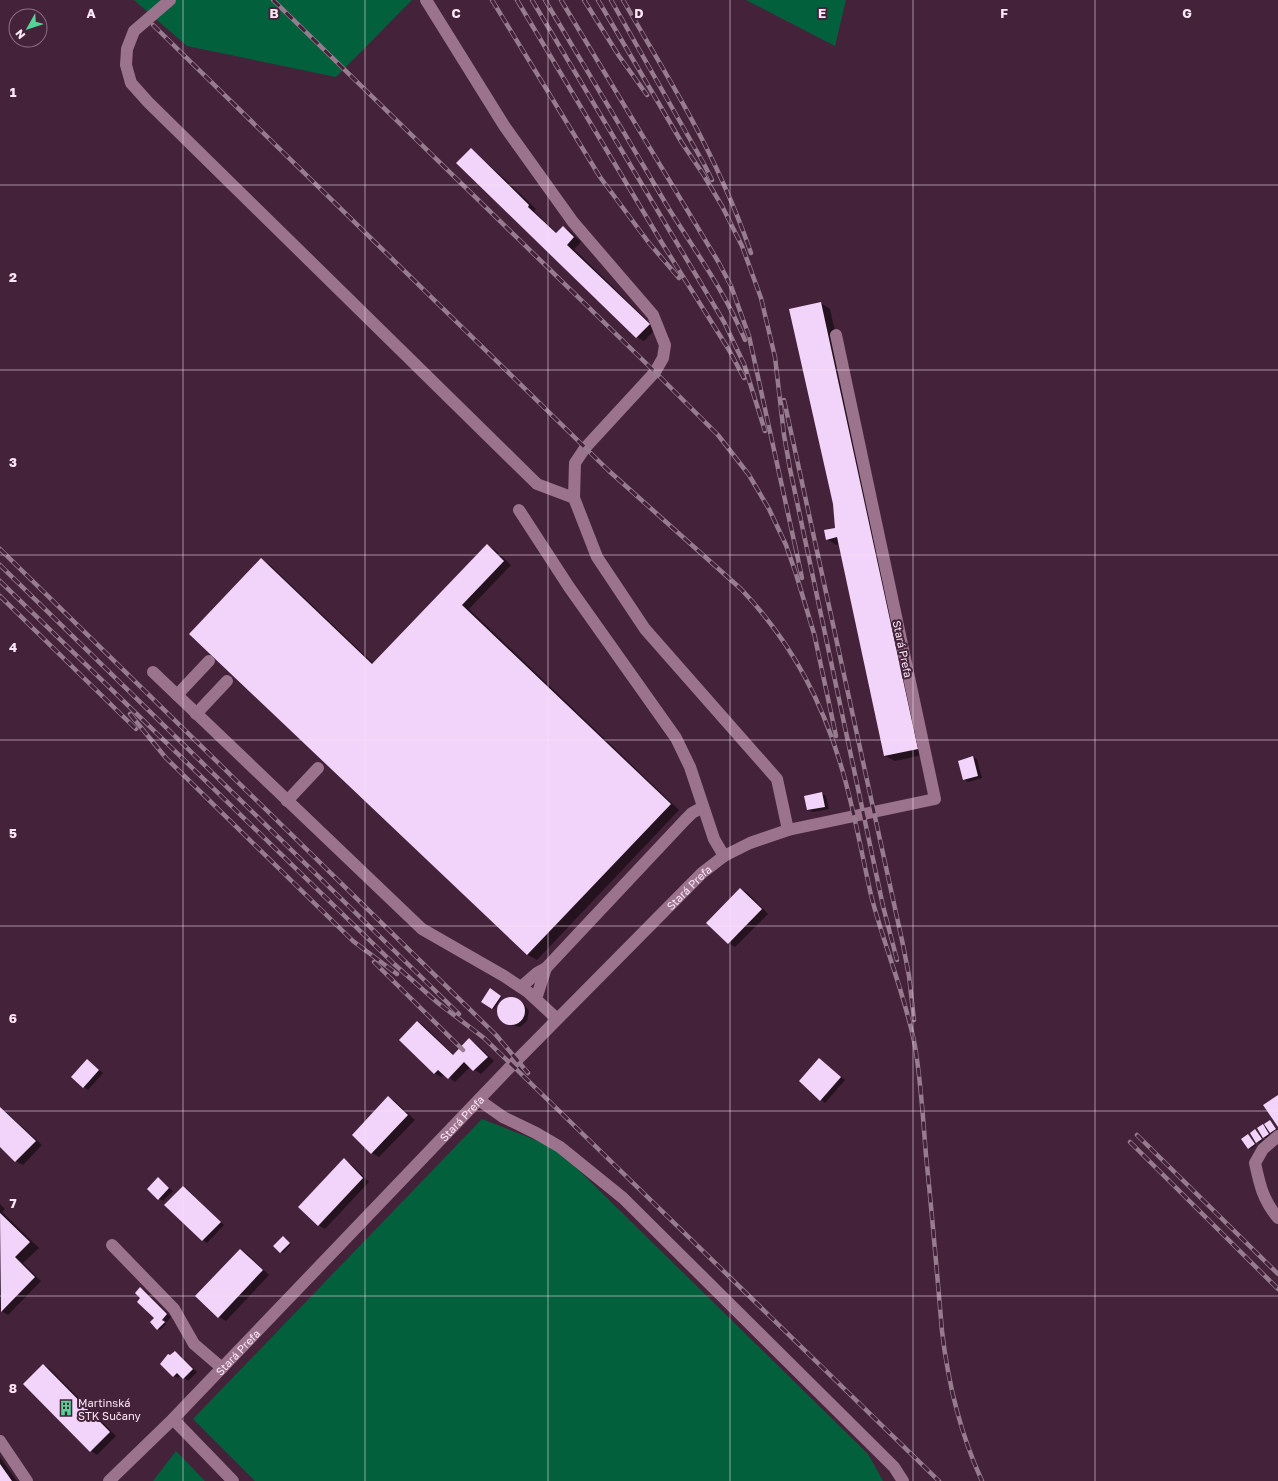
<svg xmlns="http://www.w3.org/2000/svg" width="1278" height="1481" font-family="'Golos Text',sans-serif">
<rect width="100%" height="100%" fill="#44233a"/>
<path fill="#03603c" d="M 134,0 L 412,0 L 336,77 L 187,46 Z
M 746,0 L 846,0 L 835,46 Z
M 482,1119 L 556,1148 L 868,1454 L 883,1481 L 255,1481 L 193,1419 Z
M 176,1451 L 205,1481 L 153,1481 Z"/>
<path fill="#0007" d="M 471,149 L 506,180 L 536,209 L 534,211 L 557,233 L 563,227 L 570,231 L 581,242 L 574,249 L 656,329 L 644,341 L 637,337 Z
M 821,303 L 830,309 L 927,754 L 895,761 L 885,756 L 840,544 L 836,545 L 827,539 L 836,529 Z
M 487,545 L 494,549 L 511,565 L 469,609 L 679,810 L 537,960 L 528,955 L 190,634 L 261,559 L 270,565 L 374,664 Z
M 973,757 L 977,759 L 982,778 L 968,782 L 964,779 Z
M 821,793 L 826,796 L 829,809 L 813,812 L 808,810 Z
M 741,889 L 748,893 L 768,914 L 735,947 L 728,943 Z
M 490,990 L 502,997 L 494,1009 L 483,1002 Z
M 508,999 L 518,1000 L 523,1003 L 529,1011 L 527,1021 L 520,1027 L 510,1025 L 505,1023 L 499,1015 L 500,1005 Z
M 418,1022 L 424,1026 L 454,1055 L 469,1040 L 476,1044 L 494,1061 L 481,1074 L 470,1067 L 455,1082 L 445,1074 L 441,1077 L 434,1073 Z
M 819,1059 L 845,1080 L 825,1103 L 800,1081 Z
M 88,1061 L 103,1073 L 88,1090 L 84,1087 Z
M 388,1097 L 395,1101 L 415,1120 L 379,1157 L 372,1153 L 353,1135 Z
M 0,1108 L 5,1111 L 42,1145 L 23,1165 L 16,1161 L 0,1146 Z
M 1270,1121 L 1277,1130 L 1273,1134 L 1268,1131 L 1271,1135 L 1266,1138 L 1264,1137 L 1263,1125 L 1268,1128 Z
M 1255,1131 L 1263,1140 L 1259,1143 L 1257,1142 Z
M 1250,1137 L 1256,1145 L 1251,1149 L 1249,1148 Z
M 344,1160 L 351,1164 L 369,1182 L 325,1229 L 318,1225 Z
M 158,1178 L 173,1191 L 163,1201 L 159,1199 Z
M 183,1187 L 187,1189 L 224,1225 L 207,1243 L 203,1240 L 165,1205 Z
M 0,1204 L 5,1209 L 2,1212 L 39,1248 L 23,1263 L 41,1281 L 8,1315 L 0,1310 Z
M 284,1237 L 291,1244 L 283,1253 L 274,1246 Z
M 241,1250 L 247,1254 L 269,1275 L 226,1321 L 219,1317 Z
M 141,1289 L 145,1291 L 171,1317 L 167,1322 L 161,1318 L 166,1324 L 160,1330 L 158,1329 L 155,1318 L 142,1298 Z
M 175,1352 L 180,1355 L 197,1372 L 188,1381 L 181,1375 L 178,1378 L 174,1376 L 171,1356 Z
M 43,1365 L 50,1369 L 116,1436 L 97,1455 L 91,1451 Z
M 0,1457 L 17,1481 L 0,1481 Z"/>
<path fill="#f2d3fa" d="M 471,148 L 529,205 L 528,207 L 556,233 L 563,226 L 574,237 L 567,245 L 650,324 L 636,338 L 456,163 Z
M 821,302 L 918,749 L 884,756 L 837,537 L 826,540 L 824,530 L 835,528 L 833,504 L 789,309 Z
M 487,544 L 504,561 L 462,605 L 671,804 L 527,955 L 189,634 L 261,558 L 372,664 Z
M 973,756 L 978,776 L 963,780 L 958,761 Z
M 822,792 L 825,807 L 807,810 L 804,796 Z
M 740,888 L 762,909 L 728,944 L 706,923 Z
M 490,988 L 501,996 L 492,1009 L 481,1002 Z
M497 1011a14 14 0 1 1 28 0a14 14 0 1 1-28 0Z
M 417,1021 L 453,1055 L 469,1038 L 488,1057 L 473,1071 L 464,1062 L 448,1079 L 438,1070 L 434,1074 L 399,1040 Z
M 819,1058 L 841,1077 L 820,1101 L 799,1081 Z
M 87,1059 L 99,1070 L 83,1088 L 71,1077 Z
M 1278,1095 L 1278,1127 L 1263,1105 Z
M 388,1096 L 408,1115 L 371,1154 L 352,1135 Z
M 0,1107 L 36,1141 L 15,1162 L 0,1147 Z
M 1270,1120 L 1276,1129 L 1270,1133 L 1264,1124 Z
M 1263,1124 L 1269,1134 L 1263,1138 L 1257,1128 Z
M 1255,1129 L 1262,1139 L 1256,1143 L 1250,1133 Z
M 1248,1134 L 1255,1144 L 1248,1149 L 1241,1139 Z
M 344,1158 L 363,1178 L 318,1226 L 298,1207 Z
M 158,1177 L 169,1188 L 158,1200 L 147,1189 Z
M 183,1186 L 221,1222 L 202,1241 L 164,1205 Z
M 0,1213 L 30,1242 L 15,1257 L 35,1277 L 1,1312 Z
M 283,1236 L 290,1243 L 280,1253 L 273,1246 Z
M 240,1249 L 263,1270 L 218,1318 L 195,1296 Z
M 140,1287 L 167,1314 L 162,1320 L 165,1322 L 157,1330 L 150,1322 L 154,1318 L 137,1302 L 140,1298 L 135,1293 Z
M 175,1351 L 193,1369 L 183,1379 L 177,1373 L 173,1377 L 160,1364 L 168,1354 L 170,1355 Z
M 43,1364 L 110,1432 L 90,1452 L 23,1384 Z
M 0,1464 L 12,1481 L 0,1481 Z"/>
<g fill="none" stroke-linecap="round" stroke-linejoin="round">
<g stroke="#9b738d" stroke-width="12">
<path d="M 170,0 L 134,31 L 127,49 L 126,65 L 131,83 L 148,102 L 537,484 L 574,498"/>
<path d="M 426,0 L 505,127 L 573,222 L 653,315 L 665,345 L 663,358 L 655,372 L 585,448 L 575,463 L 574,498 L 597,557 L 645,629 L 777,779 L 788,830"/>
<path d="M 519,510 L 569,587 L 676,738 L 690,767 L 714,839 L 724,856"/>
<path d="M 153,672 L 422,929 L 504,976 L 528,992 L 557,1019"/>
<path d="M 177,695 L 209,661"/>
<path d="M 196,714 L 227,681"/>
<path d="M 287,801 L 318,768"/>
<path d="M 521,987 L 537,973 L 546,968 L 685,820 L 692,813 L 703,807"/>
<path d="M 536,999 L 546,968"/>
<path d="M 479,1100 L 503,1117 L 536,1133 L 560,1147 L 623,1198 L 894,1467 L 903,1481"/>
<path d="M 1278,1136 L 1263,1149 L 1255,1163 C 1260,1186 1263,1200 1278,1218"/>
<path d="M 112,1245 L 174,1309 L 194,1344 L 222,1368"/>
<path d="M 173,1419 L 233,1481"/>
<path d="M 0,1441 L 27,1481"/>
<path id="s1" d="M 109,1481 L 173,1419 L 512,1065 L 702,873 L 724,856 L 750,843 L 788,830 L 935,799 L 836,335"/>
</g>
<g stroke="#977b8e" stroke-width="4.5">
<path id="rail" d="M 273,0 L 655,372 L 718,435 L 749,475 L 769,509 L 786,545 L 796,574 L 815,637
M 492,0 L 600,177 L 649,243 L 679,278
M 517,0 L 662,243 L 729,350 L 744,378
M 532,0 L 724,322 L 744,364 L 765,431
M 545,0 C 587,70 628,139 669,209 C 696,252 725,292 745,340
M 561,0 L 719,263 L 731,286 L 749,336 L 796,550
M 584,0 L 619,56 L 647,95
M 598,0 L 682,143 L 703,174 L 722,206 L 742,246 L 761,298 L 775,357 L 784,435 L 790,469 L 883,906 L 897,960
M 611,0 L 704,164 L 712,180
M 623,0 C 658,61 696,121 724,185 C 734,207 743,230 751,253
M 153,25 L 609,471 L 741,589 C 793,644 824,704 844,776 C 855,815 862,855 871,895 C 884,946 905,994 915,1046 C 921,1082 923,1119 926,1155 C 932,1214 937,1272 942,1331 C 948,1383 960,1433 982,1481
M 784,400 L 903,945 L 909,976 L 914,1020
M 795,545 L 802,578
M 0,549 L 496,1035 L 528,1073
M 0,565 L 459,1014
M 0,581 L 393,963 L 438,1003 L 484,1038 L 512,1065 L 939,1481
M 0,596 L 136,729
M 814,633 L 836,736
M 130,714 L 166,758 L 353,941 L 397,974
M 374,962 L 463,1050
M 1137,1135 L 1278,1274
M 1130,1142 L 1278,1289"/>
</g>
<use href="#rail" stroke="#44233a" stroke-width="3" stroke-dasharray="9" stroke-linecap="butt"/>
</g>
<path fill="none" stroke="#fde6f5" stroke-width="1" stroke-opacity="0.55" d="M 183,0 L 183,1481M 365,0 L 365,1481M 548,0 L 548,1481M 730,0 L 730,1481M 913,0 L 913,1481M 1095,0 L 1095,1481M 0,185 L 1278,185M 0,370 L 1278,370M 0,555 L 1278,555M 0,740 L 1278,740M 0,926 L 1278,926M 0,1111 L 1278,1111M 0,1296 L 1278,1296"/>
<defs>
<g id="building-bare" transform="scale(1.2)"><path d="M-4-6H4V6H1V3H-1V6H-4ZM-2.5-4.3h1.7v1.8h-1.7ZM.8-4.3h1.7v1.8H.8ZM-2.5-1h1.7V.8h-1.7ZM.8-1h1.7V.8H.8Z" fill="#54d396" stroke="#44233a" stroke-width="2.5" paint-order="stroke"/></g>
</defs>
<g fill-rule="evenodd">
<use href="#building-bare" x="66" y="1408"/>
</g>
<g text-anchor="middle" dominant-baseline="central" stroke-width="4" stroke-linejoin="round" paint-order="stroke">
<g font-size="11" fill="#fde6f5" stroke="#44233a">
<text transform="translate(903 649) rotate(78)">Stará Prefa</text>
<text stroke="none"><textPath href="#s1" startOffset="830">Stará Prefa</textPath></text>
<text stroke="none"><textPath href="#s1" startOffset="506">Stará Prefa</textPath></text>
<text stroke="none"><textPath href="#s1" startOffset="182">Stará Prefa</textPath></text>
</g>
<g font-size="11" fill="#fde6f5" stroke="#44233a" text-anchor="start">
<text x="78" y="1402">Martinská<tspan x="78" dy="13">STK Sučany</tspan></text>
</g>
</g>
<g font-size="13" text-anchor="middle" font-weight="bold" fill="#fde6f5" stroke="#44233a" stroke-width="4" stroke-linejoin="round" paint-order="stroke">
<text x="91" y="18">A</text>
<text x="274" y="18">B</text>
<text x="456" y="18">C</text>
<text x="639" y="18">D</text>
<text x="822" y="18">E</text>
<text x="1004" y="18">F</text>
<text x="1187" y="18">G</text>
<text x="13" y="97">1</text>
<text x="13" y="282">2</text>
<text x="13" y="467">3</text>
<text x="13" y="652">4</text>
<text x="13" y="838">5</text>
<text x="13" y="1023">6</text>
<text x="13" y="1208">7</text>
<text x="13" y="1393">8</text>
</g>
<g transform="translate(28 28) rotate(231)"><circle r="19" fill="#44233a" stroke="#8e7185"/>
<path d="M0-3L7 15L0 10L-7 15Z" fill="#54d396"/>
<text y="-6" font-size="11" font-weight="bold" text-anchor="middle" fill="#fde6f5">N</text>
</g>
</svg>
